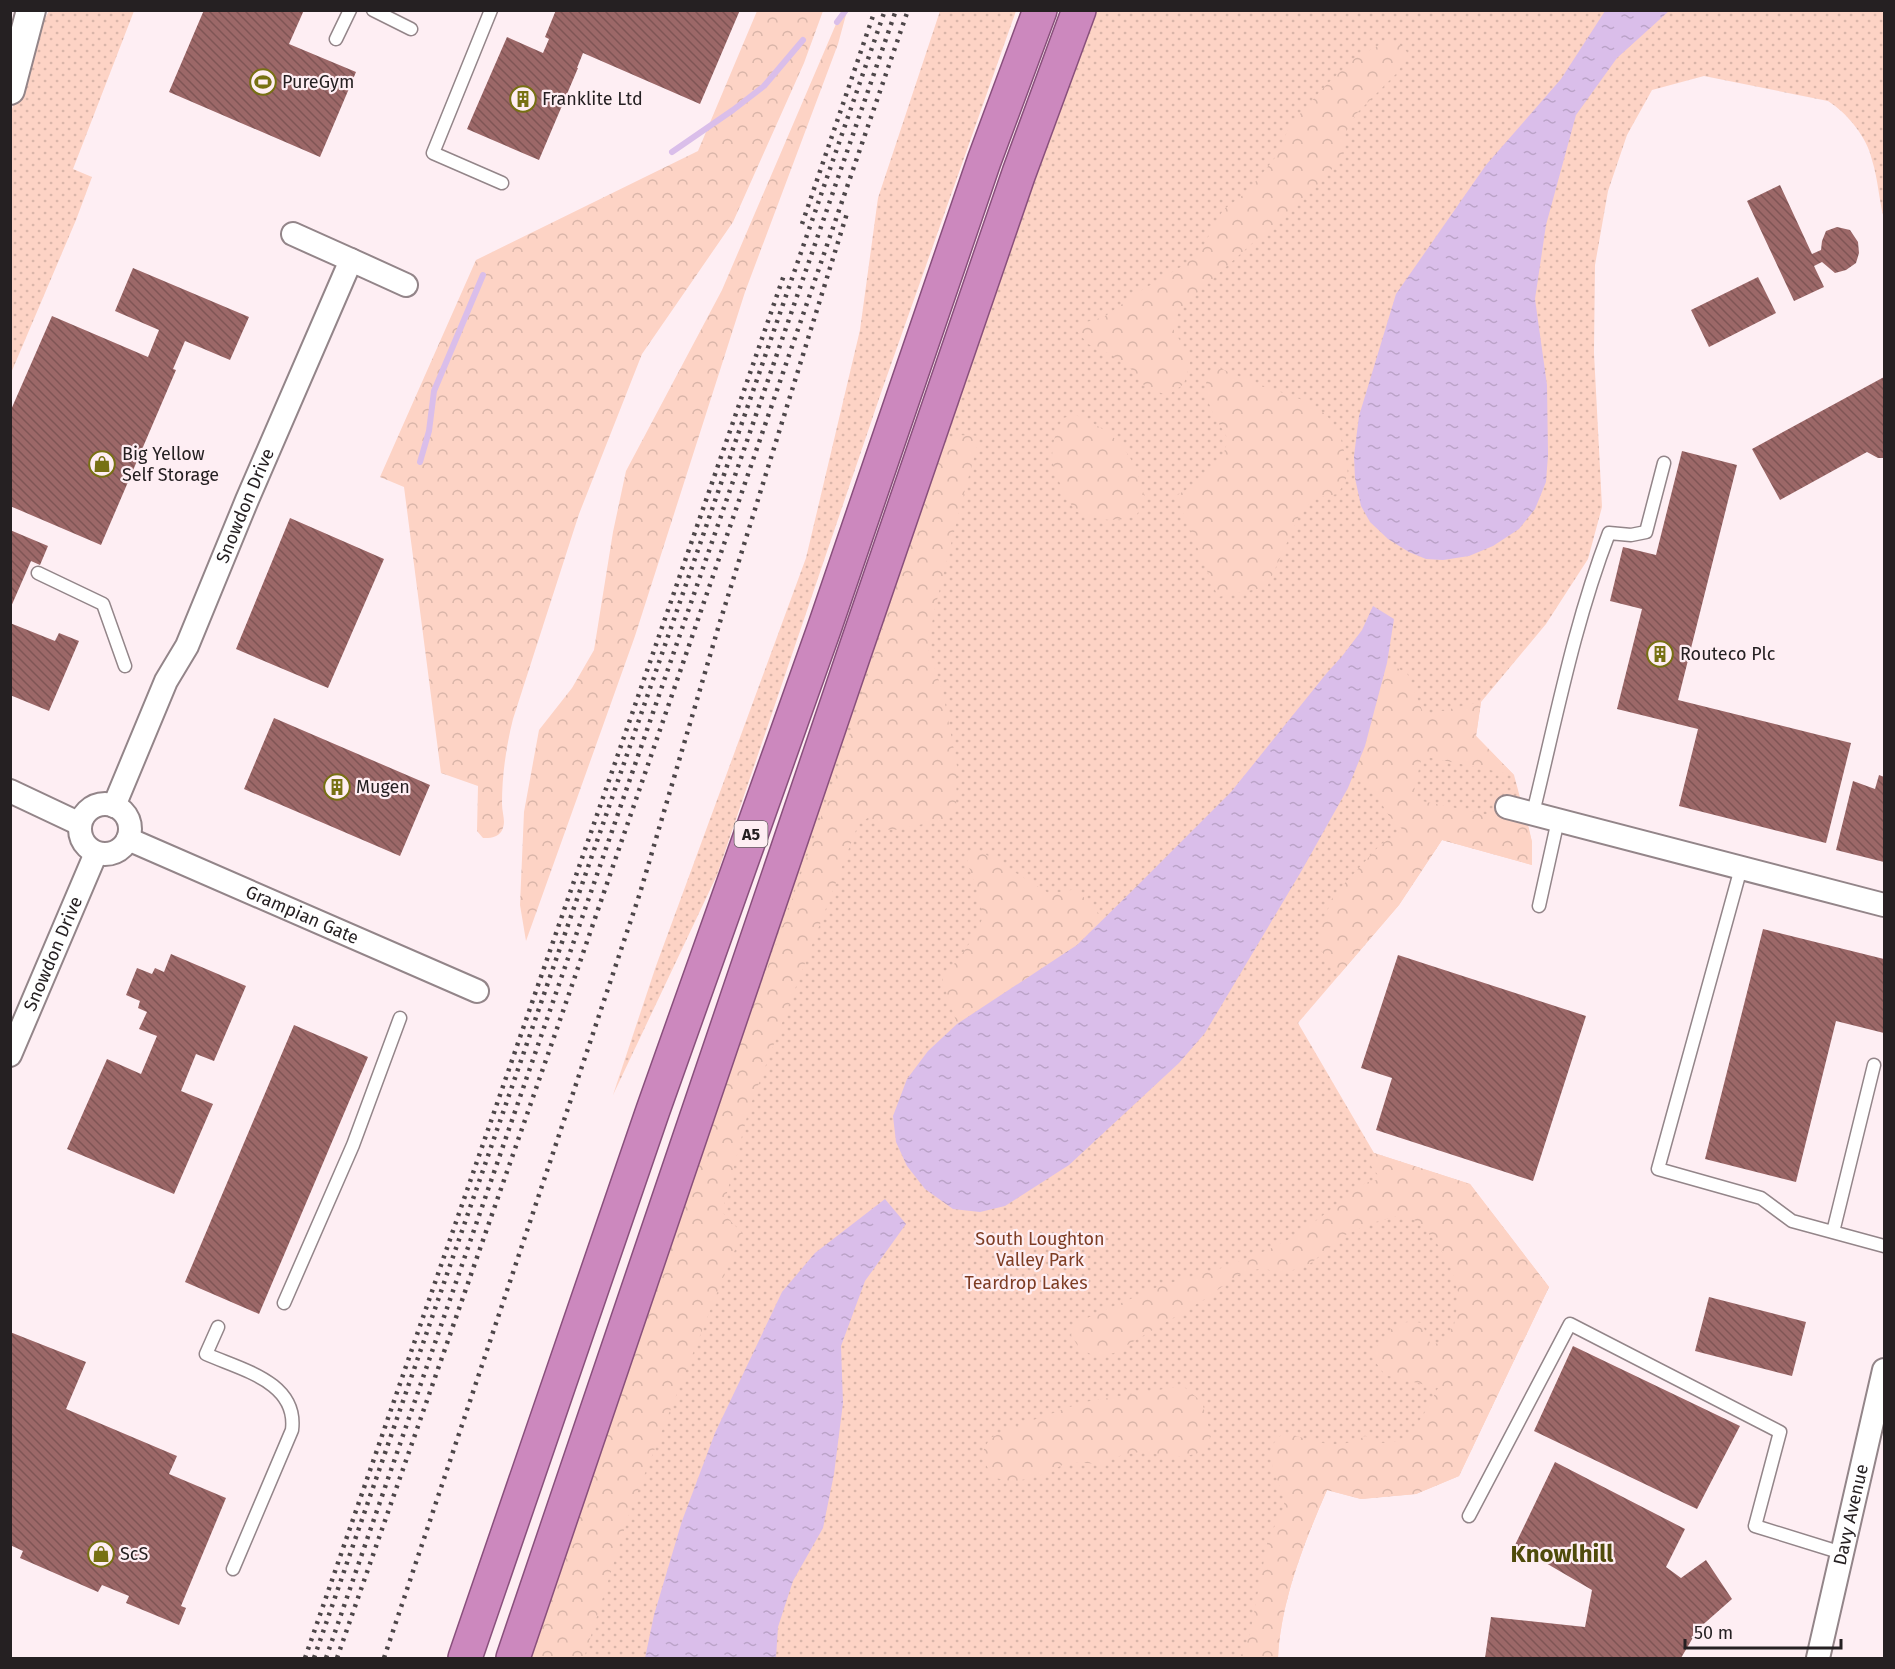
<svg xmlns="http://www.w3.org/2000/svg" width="1895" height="1669" font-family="'Fira Sans',sans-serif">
<defs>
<pattern id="grass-dots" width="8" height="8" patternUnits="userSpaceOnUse" patternTransform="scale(1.5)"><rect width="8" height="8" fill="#fdd3c5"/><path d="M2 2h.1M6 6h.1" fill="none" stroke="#d9b5a9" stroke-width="1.8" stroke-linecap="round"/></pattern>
<pattern id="forest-crowns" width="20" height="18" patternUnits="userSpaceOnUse" patternTransform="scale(1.5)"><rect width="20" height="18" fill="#fdd3c5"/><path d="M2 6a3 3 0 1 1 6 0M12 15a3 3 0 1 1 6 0" fill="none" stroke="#d9b5a9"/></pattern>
<pattern id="water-ripples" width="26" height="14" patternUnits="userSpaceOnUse" patternTransform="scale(1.5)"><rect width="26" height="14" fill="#dabeea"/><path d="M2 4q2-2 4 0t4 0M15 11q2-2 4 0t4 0" fill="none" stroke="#bba3c8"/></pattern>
<pattern id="building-back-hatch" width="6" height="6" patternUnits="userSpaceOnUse" patternTransform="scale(1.5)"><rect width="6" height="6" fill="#9c6868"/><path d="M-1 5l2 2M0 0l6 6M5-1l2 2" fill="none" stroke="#7f5555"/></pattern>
</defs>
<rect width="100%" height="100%" fill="#feeef3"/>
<path fill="url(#grass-dots)" d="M 49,11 L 134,11 L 73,169 L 92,177 L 76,220 L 11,373 L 11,113 L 29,47 Z
M 940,11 L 1016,11 L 882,390 L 717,875 L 613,1095 L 656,966 L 806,558 L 860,330 L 878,198 Z
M 1079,11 L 1884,11 L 1884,219 C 1879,200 1878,179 1872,160 C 1867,137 1847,113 1828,101 L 1704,76 L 1652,90 L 1627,135 L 1608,191 L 1595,265 L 1594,353 L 1602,507 L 1588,559 L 1546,624 L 1481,702 L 1476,736 L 1514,775 L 1532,842 L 1532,865 L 1442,840 L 1399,905 L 1298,1023 L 1374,1153 L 1470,1184 L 1549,1287 L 1459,1476 L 1416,1494 L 1361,1499 L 1327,1490 C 1304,1543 1281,1600 1278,1658 L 513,1658 Z"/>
<path fill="url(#forest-crowns)" d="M 842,10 L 847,11 L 838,44 L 745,292 L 635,636 L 526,941 L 520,905 L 524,812 L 539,730 L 572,688 L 594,650 L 613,532 L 626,471 L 722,290 Z
M 757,11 L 823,11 L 804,63 L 733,222 L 642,354 L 579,514 L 513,719 C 506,747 502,775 502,804 C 502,814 507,823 501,832 C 496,838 490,838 483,838 L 477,831 L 478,786 L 441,773 L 404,487 L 380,477 L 476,260 L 698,151 Z
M 1385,42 L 1399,44 L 1407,52 L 1399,71 L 1356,114 L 1345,134 L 1344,153 L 1325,178 L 1197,293 L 1178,313 L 1173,329 L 1191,359 L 1184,384 L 1168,395 L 1147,389 L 1132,370 L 1112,355 L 1088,344 L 1077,331 L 1079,324 L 1104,317 L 1142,290 L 1184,265 L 1202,248 L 1223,210 L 1247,192 L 1274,159 L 1291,124 L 1326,85 L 1355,58 Z
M 1215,366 C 1231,373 1247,380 1263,386 C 1300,399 1336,405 1344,451 C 1349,475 1350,473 1338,494 L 1314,498 L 1300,514 L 1267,587 L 1218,597 L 1176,496 C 1202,480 1221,471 1228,439 C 1216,417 1193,389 1215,366 Z
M 1076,415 C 1118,433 1136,455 1145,500 L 1136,516 C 1111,523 1099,520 1075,511 C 1055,475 1042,458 1063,418 Z
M 958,435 L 980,436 L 960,508 L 934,612 L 928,648 L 943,693 L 957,766 L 956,808 L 943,820 L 894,830 L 879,829 L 869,817 L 858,825 L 749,1109 L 722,1212 L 743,1234 L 731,1258 L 630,1511 L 584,1658 L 527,1658 L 636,1350 L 705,1134 L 779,937 L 847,742 L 902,565 L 940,457 Z
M 1387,663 L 1407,673 L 1424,715 L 1481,702 L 1476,736 L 1514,775 L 1422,756 L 1412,799 L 1504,818 L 1525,811 L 1532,842 L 1532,865 L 1442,840 L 1399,905 L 1339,975 L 1320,949 L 1320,930 L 1333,896 L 1380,845 L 1403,830 L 1389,816 L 1377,796 L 1353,775 L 1365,746 Z
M 972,852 L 985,854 L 1050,894 L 1076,889 L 1104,919 L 1077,945 L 957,1024 L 942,979 C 952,967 981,932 982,917 C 982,899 973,879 967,862 Z
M 1374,1153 L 1470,1184 L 1549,1287 L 1459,1476 L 1416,1494 L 1361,1499 L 1327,1490 C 1304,1543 1281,1600 1278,1658 L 1237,1658 L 1242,1654 L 1250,1634 L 1268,1539 L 1282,1512 L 1285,1500 L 1273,1469 L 1272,1445 L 1284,1432 C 1312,1441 1339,1452 1365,1436 C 1371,1438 1378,1442 1383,1443 C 1411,1446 1427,1408 1438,1388 L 1385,1375 L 1371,1356 C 1385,1335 1394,1317 1422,1323 L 1430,1343 L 1441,1344 L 1454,1325 L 1459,1296 L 1451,1267 L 1438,1245 L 1419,1222 L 1400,1215 L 1369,1224 L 1345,1235 L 1311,1263 L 1283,1274 L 1262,1268 L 1238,1275 L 1205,1299 L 1114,1353 L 1096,1357 L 1079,1348 L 1071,1335 L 1078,1322 L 1160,1286 L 1225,1267 L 1270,1249 L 1291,1238 L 1313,1223 L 1365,1183 L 1381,1179 L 1371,1166 Z
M 1183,1386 L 1202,1402 L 1211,1436 L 1197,1454 L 1169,1458 L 1146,1451 L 1122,1455 L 1100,1464 L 1069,1462 L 1041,1475 L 1014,1482 L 991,1477 L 982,1453 L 990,1438 L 1022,1424 L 1084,1402 Z"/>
<path fill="url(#water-ripples)" d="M 1605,11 L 1669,11 L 1617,58 L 1576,115 L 1546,225 L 1535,299 L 1547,385 L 1548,455 L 1546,482 L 1535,509 L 1519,529 L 1493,546 L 1469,556 L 1443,560 L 1426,559 L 1409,552 L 1388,539 L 1370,522 L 1361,506 L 1355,478 L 1354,456 L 1359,416 L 1396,294 L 1486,165 L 1561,79 Z
M 1373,606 L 1394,619 L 1387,663 L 1375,708 L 1365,746 L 1348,788 L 1302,870 L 1205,1033 L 1179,1063 L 1069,1165 L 1005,1206 L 980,1212 L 953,1209 L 925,1189 L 907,1166 L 896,1142 L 893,1116 L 907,1079 L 928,1051 L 957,1024 L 1077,945 L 1137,886 L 1231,792 L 1326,674 L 1343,655 L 1362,630 Z
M 885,1199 L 906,1224 L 865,1281 L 841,1346 L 843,1403 L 834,1474 L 823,1528 L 793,1581 L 778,1627 L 776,1658 L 645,1658 L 654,1615 L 682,1521 L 715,1433 L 782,1292 L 815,1253 Z"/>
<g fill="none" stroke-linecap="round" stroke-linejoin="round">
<path stroke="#dabeea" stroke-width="6" d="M 837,22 L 846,10
M 672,152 L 733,110 L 764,86 L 803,40
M 420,462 L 429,431 L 434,391 L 483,275"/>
</g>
<path fill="url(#building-back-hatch)" d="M 204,10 L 304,10 L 289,44 L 356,72 L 320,157 L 169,92 Z
M 556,10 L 740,10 L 700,104 L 583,53 L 577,68 L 578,68 L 539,160 L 467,129 L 507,37 L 543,53 L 549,39 L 545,37 Z
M 1780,185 L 1812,254 L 1821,250 L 1822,241 L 1826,231 L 1837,227 L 1850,230 L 1858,242 L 1859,253 L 1856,263 L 1846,270 L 1835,273 L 1822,262 L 1814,266 L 1824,287 L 1794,301 L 1747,201 Z
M 133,268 L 249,317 L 230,360 L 185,341 L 173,369 L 176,370 L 101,545 L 10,506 L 10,412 L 52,316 L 148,357 L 159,330 L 115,311 Z
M 1758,277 L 1776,313 L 1709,347 L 1691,310 Z
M 1884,377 L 1884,458 L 1878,458 L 1867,452 L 1780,500 L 1752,449 Z
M 1682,451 L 1737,465 L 1678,700 L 1851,743 L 1826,843 L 1679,806 L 1698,729 L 1617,709 L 1642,609 L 1610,601 L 1623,547 L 1656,555 Z
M 290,518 L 384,559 L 328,688 L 236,649 Z
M 10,530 L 48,546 L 40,565 L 31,561 L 10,609 Z
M 10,623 L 55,641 L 59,633 L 79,641 L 49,711 L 10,695 Z
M 274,718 L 430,785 L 400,856 L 244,789 Z
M 1879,775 L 1884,777 L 1884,862 L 1836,850 L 1853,781 L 1875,789 Z
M 1763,929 L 1884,959 L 1884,1033 L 1836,1021 L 1796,1182 L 1705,1159 Z
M 171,954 L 246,986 L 214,1061 L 196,1054 L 181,1091 L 213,1104 L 174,1194 L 67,1149 L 107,1059 L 141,1074 L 157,1036 L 139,1029 L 147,1012 L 138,1008 L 140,1001 L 126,995 L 137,968 L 152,974 L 155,968 L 164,972 Z
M 1398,955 L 1586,1016 L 1533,1181 L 1376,1130 L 1392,1078 L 1361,1068 Z
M 294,1025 L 368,1057 L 259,1314 L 185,1282 Z
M 1709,1297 L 1806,1322 L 1792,1376 L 1695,1351 Z
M 10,1332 L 86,1362 L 66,1409 L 177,1456 L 169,1474 L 226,1498 L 181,1606 L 186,1608 L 179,1625 L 126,1603 L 129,1596 L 102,1585 L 98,1592 L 20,1558 L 23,1551 L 10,1545 Z
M 1573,1346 L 1740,1426 L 1697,1509 L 1534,1431 Z
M 1555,1462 L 1685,1529 L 1666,1567 L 1681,1578 L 1706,1560 L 1732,1599 L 1698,1629 L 1681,1658 L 1485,1658 L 1491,1617 L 1585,1627 L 1592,1590 L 1515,1545 Z"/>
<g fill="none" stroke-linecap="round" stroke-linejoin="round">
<g stroke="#938589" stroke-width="15">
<path id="service" d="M 373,10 L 411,29
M 491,10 L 433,153 L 502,183
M 336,39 L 350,10
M 38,573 L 103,604 L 125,666
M 1533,813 C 1556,719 1574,624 1609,533 L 1631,535 L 1646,532 L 1664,463
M 1741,868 L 1658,1169 L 1761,1198 L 1792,1221 L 1884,1246
M 1539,906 L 1558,820
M 1833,1232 L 1874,1065
M 284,1303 L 353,1145 L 400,1018
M 218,1327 L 206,1354 C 242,1370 298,1382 292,1430 L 233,1569
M 1469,1516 L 1570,1324 L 1780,1432 L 1755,1526 L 1842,1553"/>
</g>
<g stroke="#938589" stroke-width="26">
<g id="minor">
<path d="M 293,234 L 351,260"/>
<path d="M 10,791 L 80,824"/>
<circle cx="105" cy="829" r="25"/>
<path id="s1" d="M 114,806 L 166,681 L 187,646 L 247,500 L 351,260 L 406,285"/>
<path d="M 1507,807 L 1884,905"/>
<path id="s2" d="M 128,839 L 477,991"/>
<path id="s3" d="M 10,1055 L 96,853"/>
<path id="s4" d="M 1818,1658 L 1884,1370"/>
</g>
</g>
<g stroke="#938589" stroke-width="32">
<path id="tertiary" d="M 10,90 L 31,10"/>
</g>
<g stroke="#89507c" stroke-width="36">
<path id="trunk" d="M 465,1658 L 653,1110 L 824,629 L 984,161 L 1040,10
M 513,1658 L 856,648 L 1019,173 L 1079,10"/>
</g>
<use href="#service" stroke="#fff" stroke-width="12"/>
<use href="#minor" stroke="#fff" stroke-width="22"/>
<use href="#tertiary" stroke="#fff" stroke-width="28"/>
<use href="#trunk" stroke="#cc88be" stroke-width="33"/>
<path stroke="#4d4649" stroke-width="4.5" stroke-dasharray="3 6" stroke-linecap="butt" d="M 802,224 L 875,10
M 305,1658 L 784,275
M 314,1658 L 885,10
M 326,1658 L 896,10
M 337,1658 L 561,1017 L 908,10
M 384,1658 L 640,893 L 719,625 L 848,210"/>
</g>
<defs>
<g id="stadium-ring" transform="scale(1.35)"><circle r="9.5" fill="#feeef3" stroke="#777113" stroke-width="1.5"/><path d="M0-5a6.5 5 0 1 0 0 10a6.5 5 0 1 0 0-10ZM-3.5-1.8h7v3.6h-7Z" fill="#777113"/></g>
<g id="building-ring" transform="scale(1.35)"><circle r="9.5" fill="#feeef3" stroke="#777113" stroke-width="1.5"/><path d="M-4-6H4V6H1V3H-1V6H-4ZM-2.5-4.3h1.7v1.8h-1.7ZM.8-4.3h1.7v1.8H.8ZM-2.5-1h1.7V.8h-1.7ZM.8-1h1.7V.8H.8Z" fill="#777113"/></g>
<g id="shop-ring" transform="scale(1.35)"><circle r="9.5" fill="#feeef3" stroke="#777113" stroke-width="1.5"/><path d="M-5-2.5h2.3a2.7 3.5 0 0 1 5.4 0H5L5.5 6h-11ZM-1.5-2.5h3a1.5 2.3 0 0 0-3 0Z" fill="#777113"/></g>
</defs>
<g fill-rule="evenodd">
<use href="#stadium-ring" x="263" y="82"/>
<use href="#building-ring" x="523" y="99"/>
<use href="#shop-ring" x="102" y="464"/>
<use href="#building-ring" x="1660" y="654"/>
<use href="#building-ring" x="337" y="787"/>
<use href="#shop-ring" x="101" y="1554"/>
</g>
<g text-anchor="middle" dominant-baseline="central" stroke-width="4.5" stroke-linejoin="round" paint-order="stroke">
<rect fill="#feeef3" stroke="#665e61" stroke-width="1.5" x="734.5" y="821" width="33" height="26" rx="4.5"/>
<g font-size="16" font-weight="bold" fill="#252022">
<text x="751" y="834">A5</text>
</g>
<g font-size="18" fill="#252022" stroke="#feeef3" text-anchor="start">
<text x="282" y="82">PureGym</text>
<text x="542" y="99">Franklite Ltd</text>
<text x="122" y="454">Big Yellow<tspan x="122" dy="21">Self Storage</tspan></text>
<text x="1680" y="654">Routeco Plc</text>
<text x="356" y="787">Mugen</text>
<text x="120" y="1554">ScS</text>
</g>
<g font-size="18" fill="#252022" stroke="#feeef3">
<text stroke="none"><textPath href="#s1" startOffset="328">Snowdon Drive</textPath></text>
<text stroke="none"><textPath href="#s2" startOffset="190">Grampian Gate</textPath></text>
<text stroke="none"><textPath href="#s3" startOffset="110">Snowdon Drive</textPath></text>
<text stroke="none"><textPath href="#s4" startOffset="147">Davy Avenue</textPath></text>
</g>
<g font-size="18" fill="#7d3c23" stroke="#feeef3">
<text x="1040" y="1239">South Loughton<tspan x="1040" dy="21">Valley Park</tspan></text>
<text x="1026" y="1283">Teardrop Lakes</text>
</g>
<g font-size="24" font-weight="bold" fill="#4f4b0b" stroke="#feeef3">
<text x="1562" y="1554">Knowlhill</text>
</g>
</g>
<rect width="1895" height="1669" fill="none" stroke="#252022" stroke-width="24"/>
<path d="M1685 1639v9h156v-9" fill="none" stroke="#252022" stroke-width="3"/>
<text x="1694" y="1639" font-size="18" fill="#252022" stroke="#feeef3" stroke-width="4.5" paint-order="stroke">50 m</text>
</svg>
